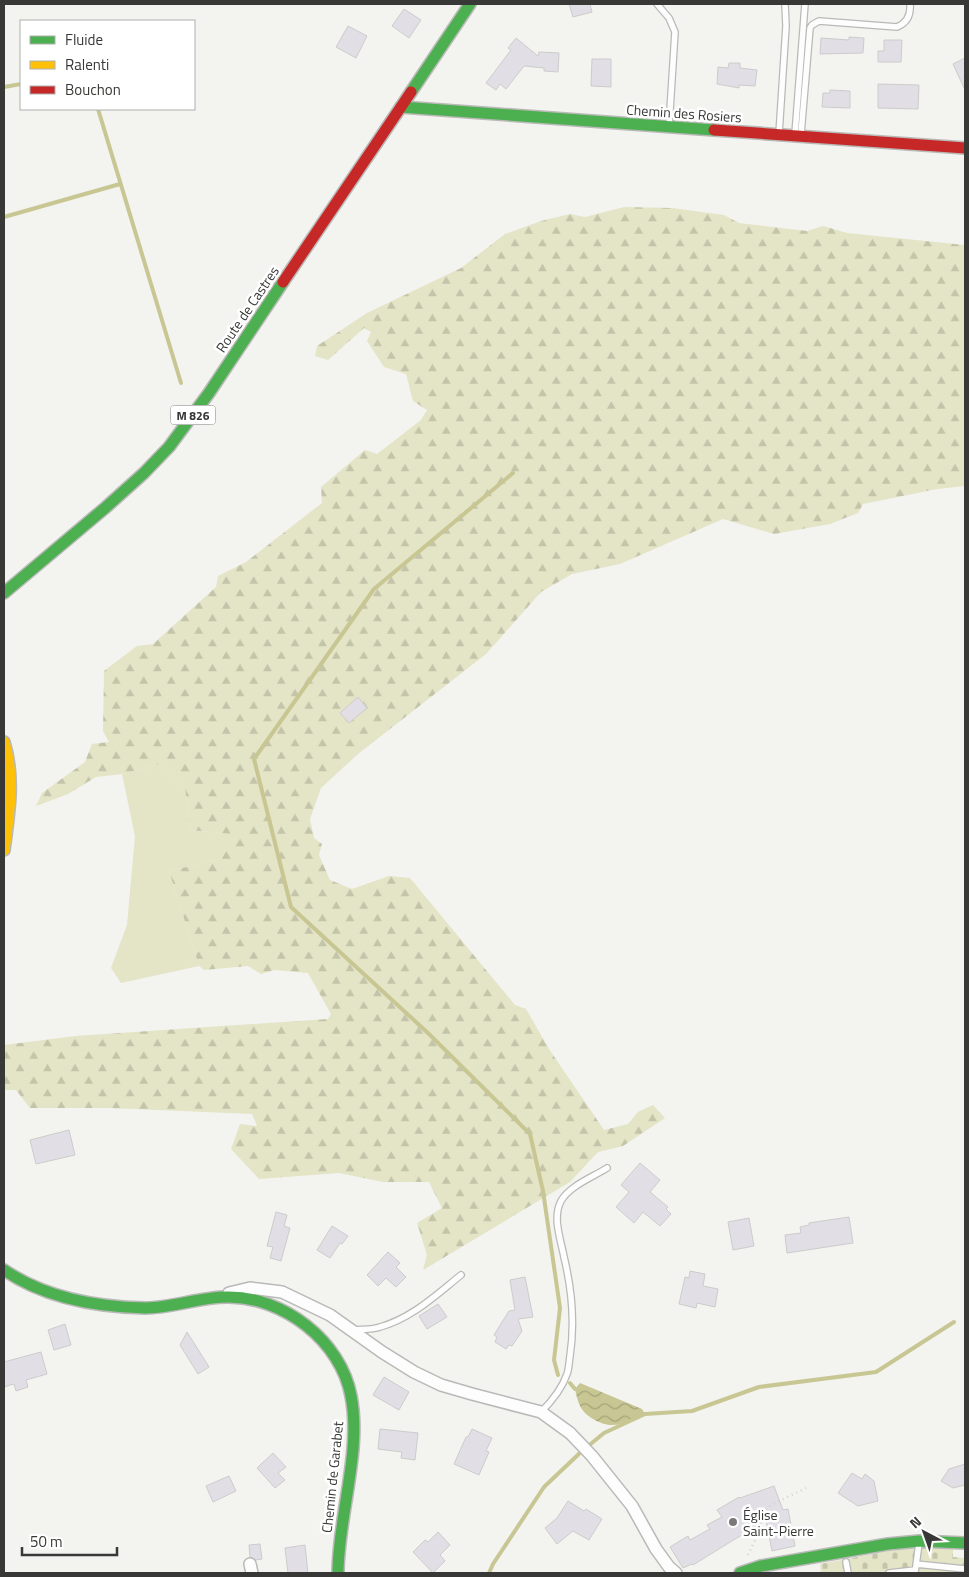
<svg xmlns="http://www.w3.org/2000/svg" width="969" height="1577" font-family="'Titillium Web',sans-serif">
<defs>
<pattern id="forest-firs" width="22" height="20" patternUnits="userSpaceOnUse" patternTransform="scale(1.25)"><rect width="22" height="20" fill="#e4e4c6"/><path d="M5 1l3.5 6h-7zM16 11l3.5 6h-7z" fill="#c4c4ab"/></pattern>
<pattern id="cemetery-stones" width="16" height="16" patternUnits="userSpaceOnUse" patternTransform="scale(1.25)"><rect width="16" height="16" fill="#e4e4c6"/><path d="M2 7V4a2 2 0 0 1 4 0v3zM10 15v-3a2 2 0 0 1 4 0v3z" fill="#c4c4ab"/></pattern>
<pattern id="water-waves" width="16" height="10" patternUnits="userSpaceOnUse" patternTransform="scale(1.25)"><rect width="16" height="10" fill="#c8c793"/><path d="M0 5q4-4 8 0t8 0" fill="none" stroke="#a3a379"/></pattern>
</defs>
<rect width="100%" height="100%" fill="#f3f3f0"/>
<path fill="#e4e4c6" d="M 162,764 L 185,787 L 190,830 L 232,834 L 220,859 L 169,871 L 199,966 L 121,983 L 111,968 L 127,925 L 135,836 L 122,774 Z"/>
<path fill="url(#forest-firs)" d="M 624,207 L 672,208 L 724,215 L 739,223 L 807,231 L 823,226 L 847,233 L 965,245 L 965,486 L 937,489 L 863,504 L 858,513 L 830,524 L 774,534 L 723,519 L 620,564 L 572,574 L 541,592 L 486,654 L 358,754 L 321,788 L 310,819 L 314,838 L 322,844 L 319,855 L 330,880 L 352,889 L 389,876 L 410,878 L 515,1005 L 526,1009 L 549,1049 L 604,1130 L 628,1124 L 638,1112 L 653,1105 L 665,1118 L 623,1146 L 598,1152 L 570,1182 L 423,1270 L 427,1255 L 417,1223 L 442,1208 L 429,1182 L 383,1182 L 339,1173 L 259,1179 L 231,1149 L 240,1124 L 257,1126 L 252,1114 L 111,1108 L 30,1108 L 16,1090 L 4,1090 L 4,1045 L 76,1036 L 328,1019 L 331,1014 L 308,973 L 274,970 L 261,974 L 248,966 L 204,970 L 199,966 L 169,871 L 220,859 L 231,834 L 190,830 L 185,787 L 162,764 L 122,774 L 96,777 L 68,794 L 36,806 L 42,793 L 85,762 L 92,744 L 109,742 L 103,731 L 104,671 L 137,646 L 153,644 L 216,587 L 218,576 L 246,562 L 322,503 L 321,487 L 365,450 L 377,454 L 421,420 L 427,410 L 413,401 L 406,374 L 384,367 L 367,341 L 371,332 L 364,328 L 328,360 L 315,356 L 317,346 L 367,313 L 461,268 L 505,234 L 541,221 L 570,214 L 585,217 Z"/>
<path fill="url(#cemetery-stones)" d="M 915,1546 L 915,1552 L 922,1552 L 922,1546 L 953,1547 L 953,1557 L 965,1558 L 965,1573 L 821,1573 L 820,1564 Z"/>
<path fill="url(#water-waves)" d="M 580,1383 L 642,1409 L 645,1414 C 626,1423 613,1431 593,1419 C 580,1411 578,1403 575,1389 Z"/>
<g fill="none" stroke-linecap="round" stroke-linejoin="round">
<path stroke="#c8c793" stroke-width="4" d="M 4,87 L 21,84
M 98,109 L 181,383
M 4,217 L 120,184
M 513,473 L 374,589 L 254,759 L 291,907 L 429,1034 L 530,1134 L 543,1191 L 560,1308 L 554,1360 L 558,1375
M 570,1383 L 575,1389
M 587,1447 L 604,1433 L 645,1414 L 692,1411 L 759,1387 L 876,1372 L 954,1322
M 489,1573 L 493,1564 L 544,1487 L 582,1451"/>
</g>
<path fill="#e2dee6" stroke="#cccccb" d="M 569,4 L 590,4 L 592,12 L 573,17 Z
M 404,9 L 421,20 L 409,38 L 392,26 Z
M 348,26 L 367,36 L 356,58 L 336,47 Z
M 849,37 L 864,38 L 863,53 L 820,54 L 821,38 L 849,40 Z
M 516,38 L 538,56 L 539,52 L 559,53 L 558,72 L 544,71 L 544,68 L 524,66 L 506,89 L 500,84 L 496,90 L 486,83 L 511,50 L 508,48 Z
M 884,40 L 902,40 L 901,62 L 878,62 L 878,51 L 884,51 Z
M 965,58 L 965,90 L 953,64 Z
M 592,59 L 611,59 L 611,87 L 591,86 Z
M 729,63 L 740,63 L 740,68 L 757,70 L 755,86 L 739,85 L 739,88 L 717,84 L 718,67 L 728,68 Z
M 878,84 L 919,85 L 918,109 L 878,108 Z
M 830,90 L 850,91 L 850,108 L 822,107 L 823,93 L 830,93 Z
M 358,697 L 367,708 L 349,723 L 340,713 Z
M 69,1130 L 75,1155 L 36,1164 L 30,1140 Z
M 640,1163 L 660,1180 L 650,1192 L 668,1207 L 666,1209 L 671,1214 L 660,1226 L 643,1212 L 634,1223 L 616,1207 L 629,1192 L 621,1185 Z
M 276,1212 L 287,1215 L 284,1226 L 290,1228 L 281,1261 L 270,1258 L 273,1247 L 267,1246 Z
M 849,1217 L 853,1243 L 787,1253 L 785,1235 L 801,1233 L 800,1227 L 809,1225 L 809,1223 Z
M 749,1218 L 754,1246 L 733,1250 L 728,1222 Z
M 332,1226 L 348,1236 L 342,1244 L 340,1243 L 330,1258 L 317,1250 Z
M 388,1252 L 400,1263 L 396,1267 L 406,1277 L 396,1287 L 386,1278 L 378,1286 L 367,1275 Z
M 690,1271 L 705,1274 L 703,1286 L 718,1289 L 715,1307 L 697,1303 L 696,1308 L 679,1304 L 685,1277 L 689,1278 Z
M 525,1277 L 533,1317 L 518,1319 L 522,1331 L 512,1346 L 509,1345 L 506,1349 L 495,1342 L 497,1337 L 494,1335 L 509,1311 L 515,1310 L 510,1280 Z
M 438,1304 L 447,1317 L 427,1329 L 419,1316 Z
M 65,1324 L 71,1345 L 54,1350 L 48,1330 Z
M 187,1332 L 209,1367 L 198,1374 L 180,1345 Z
M 41,1352 L 47,1374 L 26,1380 L 28,1387 L 16,1391 L 14,1384 L 4,1387 L 4,1362 Z
M 384,1377 L 409,1392 L 399,1410 L 373,1395 Z
M 380,1429 L 418,1433 L 415,1460 L 401,1458 L 402,1452 L 378,1449 Z
M 472,1429 L 492,1438 L 486,1451 L 489,1452 L 479,1475 L 454,1464 L 466,1437 L 468,1437 Z
M 273,1453 L 286,1467 L 278,1473 L 285,1480 L 275,1488 L 257,1468 Z
M 965,1464 L 965,1485 L 953,1488 L 941,1481 L 949,1469 Z
M 852,1473 L 862,1479 L 865,1474 L 874,1481 L 878,1501 L 858,1506 L 838,1493 Z
M 229,1476 L 236,1491 L 213,1502 L 206,1486 Z
M 774,1486 L 783,1510 L 788,1509 L 795,1546 L 772,1551 L 766,1520 L 693,1565 L 692,1564 L 683,1568 L 670,1547 L 688,1536 L 690,1540 L 710,1529 L 707,1525 L 722,1517 L 717,1510 L 739,1497 L 740,1498 Z
M 568,1501 L 584,1511 L 586,1509 L 602,1519 L 589,1540 L 573,1531 L 557,1544 L 545,1528 L 557,1518 Z
M 438,1532 L 450,1545 L 440,1555 L 445,1561 L 433,1573 L 413,1552 L 425,1540 L 428,1542 Z
M 260,1544 L 262,1559 L 256,1560 L 250,1557 L 249,1545 Z
M 305,1545 L 308,1573 L 288,1573 L 285,1548 Z"/>
<g fill="none" stroke-linecap="round" stroke-linejoin="round">
<g stroke="#b9b9b7" stroke-width="8">
<path id="lane" d="M 657,4 L 669,18 L 675,32 L 669,126
M 779,134 L 786,26 L 785,4
M 795,134 L 805,4
M 801,134 L 810,28 L 812,25 L 819,21 L 897,27 C 907,23 911,15 910,4
M 353,1330 C 362,1329 372,1330 380,1327 C 412,1318 436,1295 461,1275
M 541,1412 C 552,1401 562,1389 567,1374 C 569,1369 569,1362 570,1356 C 575,1323 572,1290 564,1257 C 561,1240 552,1218 561,1201 C 569,1186 593,1177 607,1168
M 846,1562 L 848,1573
M 916,1564 L 965,1569
M 889,1573 L 915,1570
M 915,1573 L 919,1543"/>
</g>
<g stroke="#b9b9b7" stroke-width="14">
<path id="street" d="M 229,1293 L 250,1288 L 282,1292 L 330,1315 L 382,1352 L 414,1372 L 441,1385 L 472,1394 L 541,1412 L 570,1433 L 592,1456 L 632,1506 L 656,1549 L 669,1567 L 676,1573
M 250,1564 L 252,1573"/>
</g>
<g stroke="#b9b9b7" stroke-width="14">
<path id="fast" d="M 411,92 L 470,4
M 401,107 L 714,130
M 4,593 L 105,508 L 144,473 L 169,447 L 209,393 L 283,282
M 4,1270 C 45,1298 96,1307 145,1308 C 173,1308 199,1297 227,1297 C 283,1296 341,1341 351,1396 C 362,1451 338,1517 338,1573
M 740,1573 L 761,1566 L 888,1544 L 919,1541 L 965,1543"/>
</g>
<g stroke="#b9b9b7" stroke-width="14">
<path id="slow" d="M 4,742 C 15,778 9,813 4,850"/>
</g>
<g stroke="#b9b9b7" stroke-width="14">
<path id="jam" d="M 714,130 L 965,148
M 283,282 L 411,92"/>
</g>
<path stroke="#d1d1d1" stroke-width="2.5" stroke-dasharray="1 4" stroke-linecap="butt" d="M 748,1555 L 757,1536 L 762,1512 L 773,1504 L 806,1488"/>
<use href="#lane" stroke="#fdfdfd" stroke-width="5.5"/>
<use href="#street" stroke="#fdfdfd" stroke-width="11"/>
<use href="#fast" stroke="#4caf50" stroke-width="11"/>
<use href="#slow" stroke="#ffc107" stroke-width="11"/>
<use href="#jam" stroke="#c62828" stroke-width="11"/>
</g>
<circle fill="#797977" stroke="#fff" stroke-width="2" cx="733" cy="1522" r="5"/>
<g text-anchor="middle" dominant-baseline="central" stroke-width="5" stroke-linejoin="round" paint-order="stroke">
<rect fill="#fff" stroke="#747472" stroke-width="1" x="170.5" y="405.5" width="45" height="19" rx="4"/>
<g font-size="12" font-weight="bold" fill="#383836">
<text x="193" y="415">M 826</text>
</g>
<g font-size="14" fill="#383836" stroke="#fff">
<text transform="translate(684 113) rotate(4)">Chemin des Rosiers</text>
<text transform="translate(247 309) rotate(-56)">Route de Castres</text>
<text transform="translate(332 1477) rotate(-84)">Chemin de Garabet</text>
</g>
<g font-size="14" fill="#383836" stroke="#fff" text-anchor="start">
<text x="743" y="1514">Église<tspan x="743" dy="16">Saint-Pierre</tspan></text>
</g>
</g>
<rect width="969" height="1577" fill="none" stroke="#383836" stroke-width="10"/>
<rect x="20" y="20" width="175" height="90" fill="#ffffff" stroke="#afafaf"/>
<rect x="30" y="36" width="25" height="8" fill="#4caf50" stroke="#afafaf"/>
<text x="65" y="45" font-size="15" fill="#383836">Fluide</text>
<rect x="30" y="61" width="25" height="8" fill="#ffc107" stroke="#afafaf"/>
<text x="65" y="70" font-size="15" fill="#383836">Ralenti</text>
<rect x="30" y="86" width="25" height="8" fill="#c62828" stroke="#afafaf"/>
<text x="65" y="95" font-size="15" fill="#383836">Bouchon</text>
<g transform="translate(924 1532) rotate(319)" stroke="#ffffff" stroke-width="4" paint-order="stroke">
<path d="M0-4L9 19L0 12L-9 19Z" fill="#383836"/>
<text y="-8" font-size="14" font-weight="bold" text-anchor="middle" fill="#383836">N</text>
</g>
<path d="M22 1547v8h95v-8" fill="none" stroke="#383836" stroke-width="2.5"/>
<text x="30" y="1547" font-size="15" fill="#383836" stroke="#ffffff" stroke-width="4" paint-order="stroke">50 m</text>
</svg>
